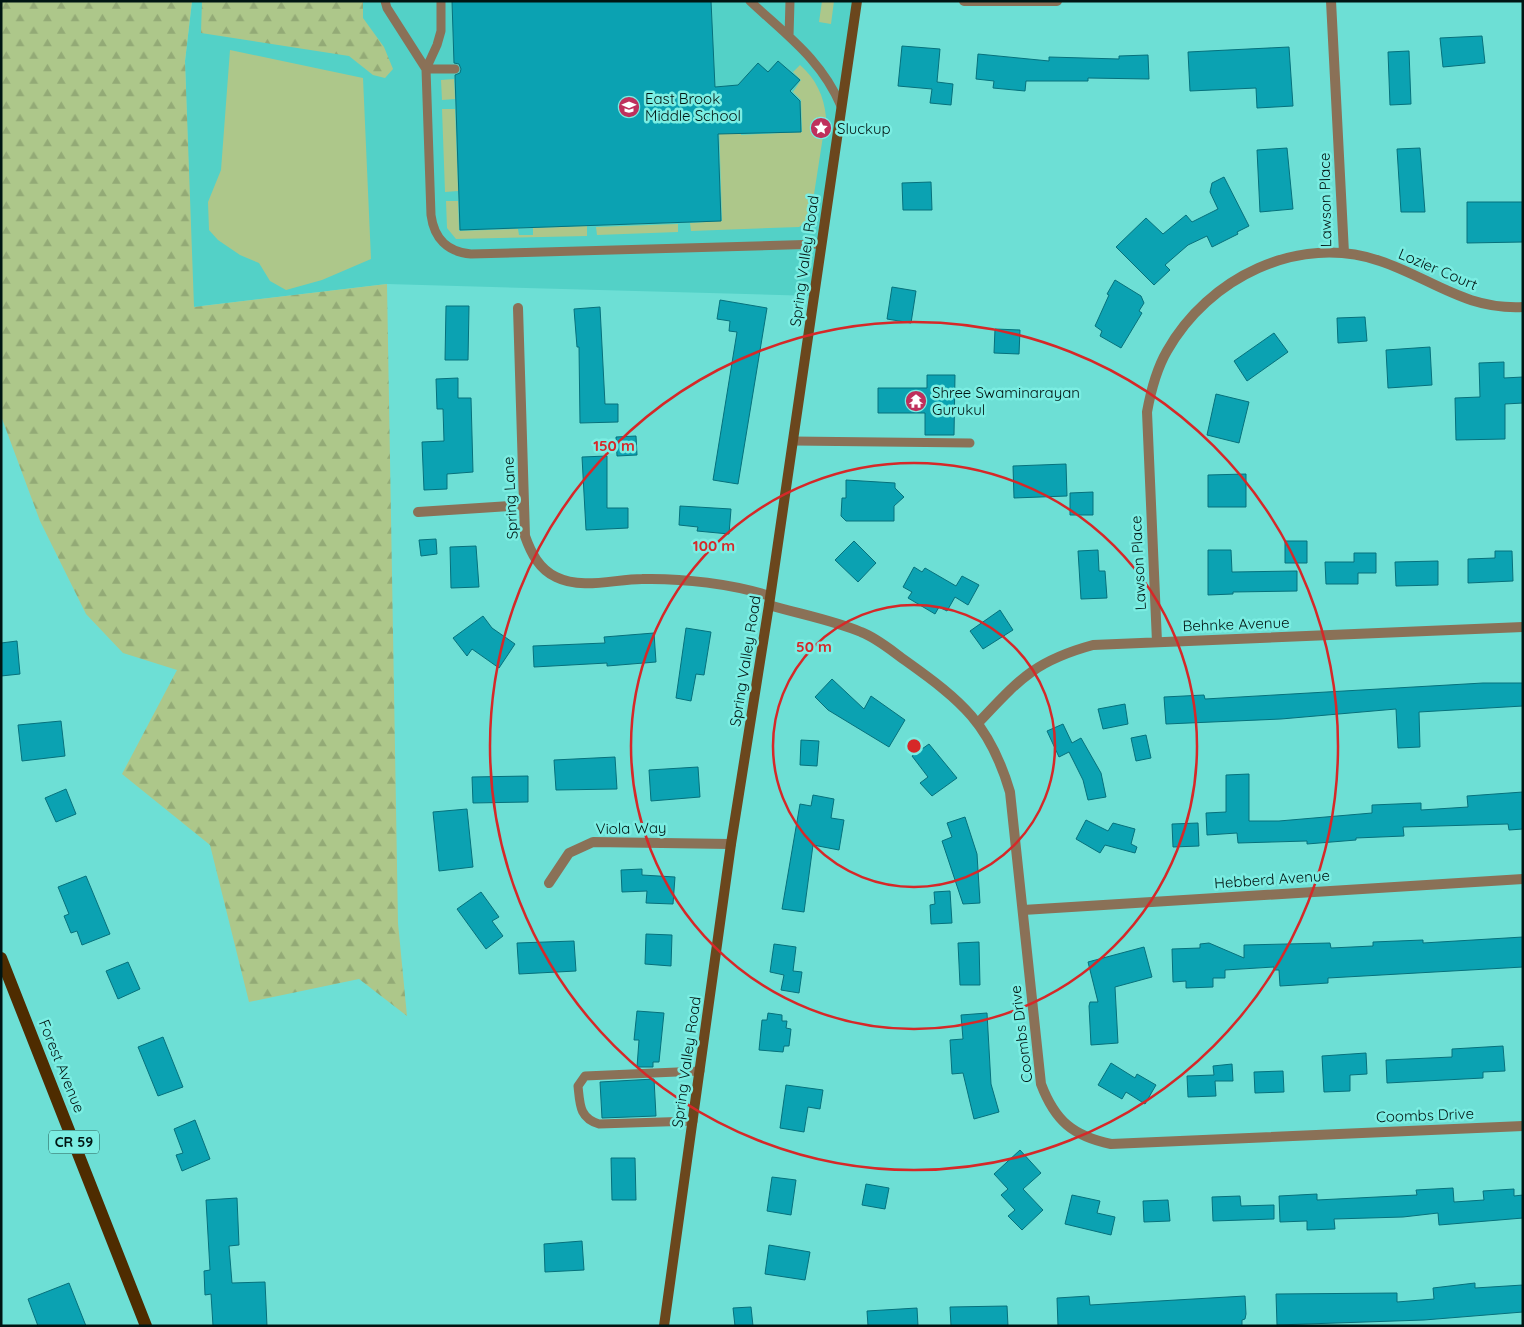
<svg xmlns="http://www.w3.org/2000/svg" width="1524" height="1327" font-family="Quicksand,sans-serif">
<defs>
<pattern id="forest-firs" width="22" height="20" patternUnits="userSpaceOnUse" patternTransform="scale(1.25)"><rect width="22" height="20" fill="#adc78a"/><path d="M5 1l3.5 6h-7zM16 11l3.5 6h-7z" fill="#93aa76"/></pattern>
</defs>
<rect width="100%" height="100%" fill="#6ddfd5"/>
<path fill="#53d1c7" d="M 192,1 L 857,1 L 814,296 L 387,284 L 193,307 L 185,61 Z"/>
<path fill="#adc78a" d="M 822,1 L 834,1 L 831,24 L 819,22 Z
M 230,50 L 363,78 L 371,259 L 322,280 L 286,290 L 270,281 L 259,263 L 240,255 L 218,240 L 209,230 L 208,202 L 221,170 Z
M 800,65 C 816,79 824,96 826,117 L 810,220 L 799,227 L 691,231 L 690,223 L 722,221 L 719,123 L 739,122 L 741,135 L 802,132 L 801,100 L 793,92 L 801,80 L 793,72 Z
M 454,79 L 455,99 L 442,100 L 441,80 Z
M 442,109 L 455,109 L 458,191 L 445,192 Z
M 446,201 L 458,201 L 459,231 L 518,229 L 519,235 L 533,235 L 533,228 L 587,226 L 587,236 L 456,239 L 447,228 Z
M 678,224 L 678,232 L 597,235 L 596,227 Z"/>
<path fill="url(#forest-firs)" d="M 1,1 L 192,1 L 185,61 L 194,307 L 387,284 L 398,923 L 407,1016 L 359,979 L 249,1002 L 210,845 L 122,774 L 177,670 L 123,653 L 86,614 L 40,521 L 1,416 Z
M 202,1 L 363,1 L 363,18 L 384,47 L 393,69 L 385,78 L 373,75 L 349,56 L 201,33 Z"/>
<path fill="#0ba2b2" stroke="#06717c" d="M 452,1 L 711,1 L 715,87 L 738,85 L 758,63 L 768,72 L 778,61 L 800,80 L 790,91 L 800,101 L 801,132 L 718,134 L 721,221 L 460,230 L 455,75 L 460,73 L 461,69 L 459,64 L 454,63 Z
M 1482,36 L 1485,63 L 1443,67 L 1440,38 Z
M 902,46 L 940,49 L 937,82 L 953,84 L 951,105 L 930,103 L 932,89 L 898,86 Z
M 1289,47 L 1293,106 L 1257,108 L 1256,88 L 1190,91 L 1188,52 Z
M 1409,51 L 1411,104 L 1390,105 L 1388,52 Z
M 978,54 L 1049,61 L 1049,57 L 1119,59 L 1119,56 L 1148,55 L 1149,79 L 1088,78 L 1088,81 L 1026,81 L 1025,91 L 993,88 L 994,81 L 976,79 Z
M 1287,148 L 1293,209 L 1260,212 L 1257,150 Z
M 1420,148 L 1425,212 L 1401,212 L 1397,149 Z
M 1224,177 L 1249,226 L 1237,232 L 1238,234 L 1212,247 L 1207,236 L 1188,245 L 1165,265 L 1170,270 L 1154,285 L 1116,247 L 1146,218 L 1163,234 L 1186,215 L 1192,222 L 1218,209 L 1210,192 L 1212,183 Z
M 931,182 L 932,210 L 903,210 L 902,183 Z
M 1467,202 L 1523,202 L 1523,242 L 1467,243 Z
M 1115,280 L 1141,296 L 1144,303 L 1139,311 L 1142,313 L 1121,348 L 1100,336 L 1102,331 L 1095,326 L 1109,295 L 1107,294 Z
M 892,287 L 916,291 L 911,323 L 887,319 Z
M 720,300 L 767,308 L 738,484 L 713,480 L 737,332 L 729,331 L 730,321 L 717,319 Z
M 446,306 L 469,306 L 468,360 L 445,360 Z
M 600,307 L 605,404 L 618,404 L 618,422 L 580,423 L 579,347 L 577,347 L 574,309 Z
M 1365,317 L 1367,341 L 1338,343 L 1337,318 Z
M 995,329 L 1020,330 L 1019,354 L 994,353 Z
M 1274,333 L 1288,352 L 1247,381 L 1234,361 Z
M 1430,347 L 1432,385 L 1388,388 L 1386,350 Z
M 1504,362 L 1504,378 L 1523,377 L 1523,403 L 1505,404 L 1505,439 L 1456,440 L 1455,398 L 1480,397 L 1479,363 Z
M 927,375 L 955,375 L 954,435 L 925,435 L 925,413 L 878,413 L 878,388 L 927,388 Z
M 458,378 L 458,398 L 471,398 L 473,472 L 447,474 L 447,489 L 424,490 L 422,442 L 444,441 L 443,409 L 437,409 L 436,379 Z
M 1216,394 L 1249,402 L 1239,443 L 1207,435 Z
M 636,436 L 637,455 L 617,456 L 616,437 Z
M 607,456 L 607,508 L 628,508 L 628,528 L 586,530 L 582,457 Z
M 1066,464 L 1067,496 L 1014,498 L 1013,466 Z
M 1246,474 L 1246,507 L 1208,507 L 1208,475 Z
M 846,480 L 895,483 L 895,488 L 904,497 L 894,506 L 894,521 L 846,521 L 841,516 L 842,498 L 846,498 Z
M 1093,492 L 1093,515 L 1070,515 L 1070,493 Z
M 680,506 L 731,509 L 729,534 L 697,531 L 698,527 L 679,525 Z
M 436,539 L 437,554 L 421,556 L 419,540 Z
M 854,541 L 876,563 L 858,582 L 835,560 Z
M 1285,541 L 1307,541 L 1307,563 L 1285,563 Z
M 476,546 L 479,587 L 451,588 L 450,547 Z
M 1098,550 L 1099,571 L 1105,571 L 1107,598 L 1081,599 L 1078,551 Z
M 1208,550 L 1231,550 L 1232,572 L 1297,571 L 1297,591 L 1233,592 L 1233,594 L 1208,595 Z
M 1495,551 L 1512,551 L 1513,581 L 1468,583 L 1468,559 L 1495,558 Z
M 1354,553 L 1376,553 L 1376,573 L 1358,573 L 1358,584 L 1326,584 L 1325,562 L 1354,562 Z
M 1438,561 L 1438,585 L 1396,586 L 1395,562 Z
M 914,567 L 922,572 L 925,568 L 956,586 L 962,576 L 979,585 L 968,605 L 955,597 L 947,611 L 939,607 L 935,614 L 908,598 L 912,592 L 903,587 Z
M 1000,610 L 1013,630 L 983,649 L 970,631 Z
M 483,616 L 492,628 L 515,644 L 499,668 L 472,649 L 467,656 L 453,638 Z
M 686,628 L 711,632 L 704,675 L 696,674 L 691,701 L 676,698 Z
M 654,633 L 656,662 L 607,666 L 607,663 L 534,667 L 533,646 L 605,643 L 604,637 Z
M 17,641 L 20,674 L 1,676 L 1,643 Z
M 832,679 L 864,709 L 871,696 L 905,720 L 889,747 L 828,710 L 815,697 Z
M 1483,683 L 1523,683 L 1523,706 L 1419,712 L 1420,747 L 1398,748 L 1396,709 L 1281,719 L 1166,724 L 1164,697 L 1204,695 L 1205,699 Z
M 1125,704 L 1128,724 L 1103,729 L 1098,709 Z
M 61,721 L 65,756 L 22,761 L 18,725 Z
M 1063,724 L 1072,743 L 1081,738 L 1101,773 L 1106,797 L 1088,800 L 1083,780 L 1069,752 L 1059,757 L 1047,731 Z
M 1146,735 L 1151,758 L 1136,761 L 1131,738 Z
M 801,740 L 819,741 L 817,766 L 800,765 Z
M 929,744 L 957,778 L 932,796 L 920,783 L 928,777 L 912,756 Z
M 615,757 L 617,789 L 556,790 L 554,760 Z
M 698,767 L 700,797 L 651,801 L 649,770 Z
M 1249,774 L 1249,821 L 1279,821 L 1372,813 L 1372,805 L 1421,803 L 1421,810 L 1468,807 L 1467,796 L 1523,792 L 1523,829 L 1509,830 L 1508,824 L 1403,827 L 1404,836 L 1356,838 L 1356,840 L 1307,844 L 1307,841 L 1238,843 L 1237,833 L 1207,835 L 1206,813 L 1226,812 L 1226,775 Z
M 528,776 L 528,802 L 473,803 L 472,777 Z
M 66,789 L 76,814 L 56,822 L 45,798 Z
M 813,795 L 834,799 L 831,818 L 844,820 L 839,850 L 813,845 L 804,912 L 782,909 L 800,804 L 811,806 Z
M 467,809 L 473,867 L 439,871 L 433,812 Z
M 965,817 L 977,854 L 980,903 L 963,904 L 942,841 L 952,837 L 947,823 Z
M 1086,820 L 1108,831 L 1113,823 L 1135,829 L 1131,844 L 1137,847 L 1135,853 L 1105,845 L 1100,853 L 1076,839 Z
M 1198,823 L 1199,846 L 1173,847 L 1172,824 Z
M 642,869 L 642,875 L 675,877 L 673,904 L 646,903 L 647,891 L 622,892 L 621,870 Z
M 86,876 L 110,934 L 82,945 L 77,931 L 71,933 L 64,916 L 69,914 L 58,887 Z
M 950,891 L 952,923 L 931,924 L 930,905 L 935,904 L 934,892 Z
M 481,892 L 499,917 L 492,921 L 503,936 L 486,949 L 457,909 Z
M 646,934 L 672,935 L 671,966 L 645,964 Z
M 1523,937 L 1523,967 L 1328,978 L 1328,983 L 1280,986 L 1279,970 L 1274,970 L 1274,967 L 1225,970 L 1225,978 L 1213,978 L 1213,987 L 1186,988 L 1186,981 L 1173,982 L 1172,949 L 1200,948 L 1200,944 L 1209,943 L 1244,958 L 1244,945 L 1330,943 L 1331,948 L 1373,946 L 1373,942 L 1423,940 L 1423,943 Z
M 574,941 L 576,971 L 519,974 L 517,943 Z
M 979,942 L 980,985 L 960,985 L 958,943 Z
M 774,944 L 796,947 L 793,971 L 802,972 L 799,993 L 781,990 L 784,975 L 770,972 Z
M 1144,947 L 1152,977 L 1115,987 L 1118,1043 L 1091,1045 L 1089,1006 L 1090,1002 L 1098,1002 L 1088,962 Z
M 128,962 L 140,989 L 118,999 L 106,971 Z
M 637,1011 L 664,1013 L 659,1062 L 653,1062 L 653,1067 L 637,1067 L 639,1040 L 634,1040 Z
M 768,1013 L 782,1015 L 782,1021 L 787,1021 L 786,1028 L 791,1029 L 789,1046 L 784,1046 L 783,1052 L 759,1050 L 762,1020 L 767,1020 Z
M 987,1013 L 991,1084 L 999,1112 L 974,1119 L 963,1073 L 952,1074 L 950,1040 L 963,1039 L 961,1015 Z
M 163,1037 L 183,1087 L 158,1096 L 138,1047 Z
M 1503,1046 L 1505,1071 L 1483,1072 L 1483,1078 L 1387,1083 L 1386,1060 L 1452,1057 L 1452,1049 Z
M 1366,1053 L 1367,1074 L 1350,1075 L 1350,1091 L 1324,1092 L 1322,1056 Z
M 1111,1063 L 1135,1078 L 1137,1074 L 1156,1085 L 1145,1104 L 1126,1092 L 1122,1099 L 1098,1085 Z
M 1232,1064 L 1233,1081 L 1215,1081 L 1216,1096 L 1188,1097 L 1187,1076 L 1214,1075 L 1213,1066 Z
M 1283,1071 L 1284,1092 L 1255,1093 L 1254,1072 Z
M 654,1079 L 656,1116 L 602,1118 L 600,1082 Z
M 786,1085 L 823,1090 L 820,1109 L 808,1107 L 804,1132 L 780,1128 Z
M 195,1120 L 210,1159 L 182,1171 L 176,1155 L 183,1153 L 174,1129 Z
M 1020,1150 L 1041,1173 L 1023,1189 L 1043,1210 L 1022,1230 L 1008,1216 L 1015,1210 L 1001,1195 L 1008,1189 L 994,1174 Z
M 611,1158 L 635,1158 L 636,1200 L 612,1200 Z
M 772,1177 L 796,1180 L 791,1215 L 767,1211 Z
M 866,1184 L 889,1188 L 885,1209 L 862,1205 Z
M 1453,1188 L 1454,1202 L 1484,1200 L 1483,1191 L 1514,1189 L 1514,1196 L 1523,1195 L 1523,1218 L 1439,1225 L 1438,1213 L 1403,1217 L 1334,1219 L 1335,1229 L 1307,1230 L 1307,1221 L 1280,1222 L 1279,1196 L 1317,1194 L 1317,1200 L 1417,1195 L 1416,1190 Z
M 1072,1195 L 1100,1201 L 1097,1213 L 1115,1217 L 1111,1235 L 1065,1224 Z
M 1240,1196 L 1241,1206 L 1274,1205 L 1274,1219 L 1213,1221 L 1212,1197 Z
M 237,1198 L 239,1245 L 229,1246 L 232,1283 L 265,1282 L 267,1326 L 213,1326 L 211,1294 L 205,1295 L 204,1271 L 210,1270 L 206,1200 Z
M 1168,1200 L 1170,1221 L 1144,1222 L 1143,1201 Z
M 582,1241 L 584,1270 L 545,1272 L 544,1244 Z
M 769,1245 L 810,1252 L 805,1280 L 765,1274 Z
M 69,1283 L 86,1326 L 38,1326 L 28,1299 Z
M 1475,1283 L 1475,1288 L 1523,1285 L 1523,1312 L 1424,1320 L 1277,1325 L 1276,1294 L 1397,1293 L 1397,1302 L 1434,1299 L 1433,1288 Z
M 1089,1296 L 1090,1305 L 1245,1296 L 1246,1314 L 1245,1319 L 1242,1320 L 1242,1326 L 1058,1326 L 1057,1298 Z
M 1007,1306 L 1008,1326 L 951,1326 L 950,1307 Z
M 751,1307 L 753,1326 L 735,1326 L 733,1308 Z
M 917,1308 L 918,1326 L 868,1326 L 867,1311 Z"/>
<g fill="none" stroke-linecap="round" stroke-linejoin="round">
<path stroke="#8a7157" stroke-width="9" d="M 385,1 L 387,8 L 426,69
M 441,1 L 441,31 L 437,45 L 426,69 L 431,215 C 434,238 447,252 471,254 L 821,244
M 750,1 C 786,35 821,59 841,106
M 789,36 L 790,1
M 426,69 L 455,69
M 793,441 L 970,443
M 693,1121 L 599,1124 C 579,1118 580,1104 578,1086 L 585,1076 L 700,1071"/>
<path stroke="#8a7157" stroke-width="10" d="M 964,1 L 1057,1
M 1331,1 L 1344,253
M 518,308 L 525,536 C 531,553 539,569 556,577 C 582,590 615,579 642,579 C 683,578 732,584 770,596
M 418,512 L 524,505
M 769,605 C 799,614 832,620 861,632 C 877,638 892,651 906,661 C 962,701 990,724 1010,792 L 1041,1084 C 1055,1121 1073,1136 1111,1144 L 1523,1126
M 1157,642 L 1147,412 C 1151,390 1156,370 1167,351 C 1208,278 1298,233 1380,261 C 1431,278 1465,310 1523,307
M 978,723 C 1019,680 1034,661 1093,645 L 1523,627
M 549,883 L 569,853 L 593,842 L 731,844
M 1023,910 L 1523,879"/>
<path stroke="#6b471d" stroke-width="10" d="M 664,1326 L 731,844 L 769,605 L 857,1"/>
<path stroke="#4e2c00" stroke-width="12" d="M 1,958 L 146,1326"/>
</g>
<g fill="none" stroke="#d62828" stroke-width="2.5">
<circle cx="914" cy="746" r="141"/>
<circle cx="914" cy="746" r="283"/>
<circle cx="914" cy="746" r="424"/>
</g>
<defs>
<g id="school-disc" transform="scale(1.125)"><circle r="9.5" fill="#bf305c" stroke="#7bede2"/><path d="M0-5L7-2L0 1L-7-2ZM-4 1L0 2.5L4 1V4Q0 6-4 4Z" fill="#fff"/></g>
<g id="sight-disc" transform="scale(1.125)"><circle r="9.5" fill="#bf305c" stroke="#7bede2"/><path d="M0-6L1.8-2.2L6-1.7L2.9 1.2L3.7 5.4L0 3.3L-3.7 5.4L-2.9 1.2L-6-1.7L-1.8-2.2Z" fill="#fff"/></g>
<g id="temple-disc" transform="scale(1.125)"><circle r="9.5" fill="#bf305c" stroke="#7bede2"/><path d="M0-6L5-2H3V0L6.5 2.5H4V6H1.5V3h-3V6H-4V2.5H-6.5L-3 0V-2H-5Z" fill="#fff"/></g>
</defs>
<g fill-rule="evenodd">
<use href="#school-disc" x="629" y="107"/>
<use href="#sight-disc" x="821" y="128"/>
<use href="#temple-disc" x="916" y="401"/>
</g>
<g text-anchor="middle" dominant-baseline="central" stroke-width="5" stroke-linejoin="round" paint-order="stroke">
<rect fill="#7bede2" stroke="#255651" stroke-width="1" x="49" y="1130.5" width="50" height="23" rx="4"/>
<g font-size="14" font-weight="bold" fill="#001513">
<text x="74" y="1142">CR 59</text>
</g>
<g font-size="15" fill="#001513" stroke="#7bede2" text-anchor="start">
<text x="645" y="98">East Brook<tspan x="645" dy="17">Middle School</tspan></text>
<text x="837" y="128">Sluckup</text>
<text x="932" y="392">Shree Swaminarayan<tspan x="932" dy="17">Gurukul</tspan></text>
</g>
<g font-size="15" fill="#001513" stroke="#7bede2">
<text transform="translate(1325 200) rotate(-91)">Lawson Place</text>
<text transform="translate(804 261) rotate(-82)">Spring Valley Road</text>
<text transform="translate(1438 269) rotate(23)">Lozier Court</text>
<text transform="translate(510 498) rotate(-93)">Spring Lane</text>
<text transform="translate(1138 563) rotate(-93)">Lawson Place</text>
<text transform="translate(1236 624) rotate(-2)">Behnke Avenue</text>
<text transform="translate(745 661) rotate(-81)">Spring Valley Road</text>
<text transform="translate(631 828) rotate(-1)">Viola Way</text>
<text transform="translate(1272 879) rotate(-4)">Hebberd Avenue</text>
<text transform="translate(1021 1034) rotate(-97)">Coombs Drive</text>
<text transform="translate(686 1062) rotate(-82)">Spring Valley Road</text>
<text transform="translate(62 1066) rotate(68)">Forest Avenue</text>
<text transform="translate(1425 1115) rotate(-2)">Coombs Drive</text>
</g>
</g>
<circle cx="914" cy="746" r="8" fill="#d62828" stroke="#7bede2" stroke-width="2.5"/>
<g font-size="15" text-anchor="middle" font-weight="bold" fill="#d62828" stroke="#7bede2" stroke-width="5" stroke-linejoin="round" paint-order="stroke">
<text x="614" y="451">150 m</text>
<text x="714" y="551">100 m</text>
<text x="814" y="652">50 m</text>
</g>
<rect width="1524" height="1327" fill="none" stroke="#001513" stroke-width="5"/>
</svg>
